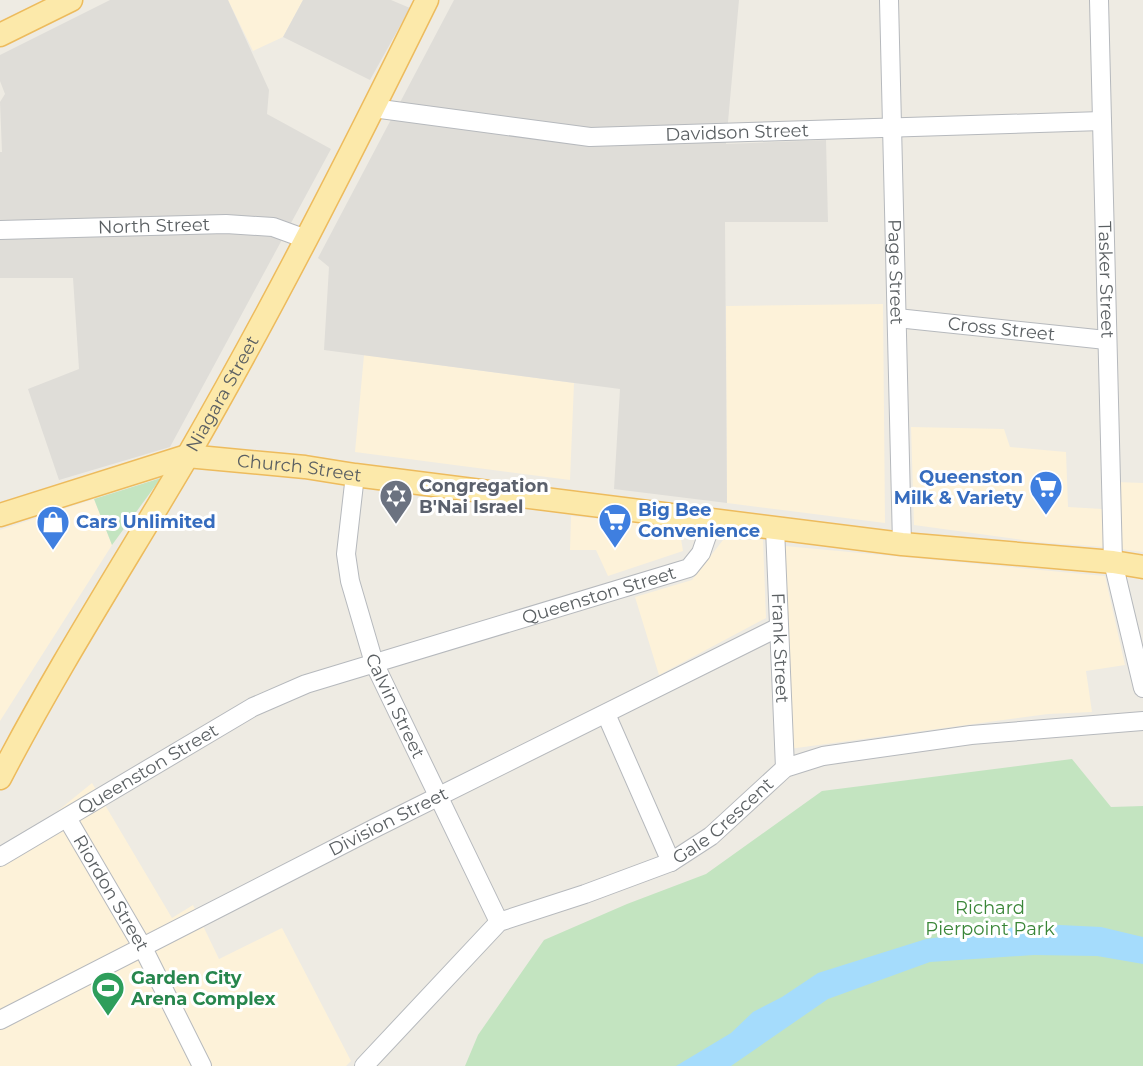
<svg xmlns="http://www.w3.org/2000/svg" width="1143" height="1066" font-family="Montserrat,sans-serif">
<rect width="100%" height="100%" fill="#eeebe3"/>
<path fill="#fdf2d9" d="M 228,0 L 303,0 L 283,37 L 253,51 Z
M 883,304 L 885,523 L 727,503 L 726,306 Z
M 364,355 L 574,383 L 570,480 L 355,452 Z
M 911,427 L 1004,429 L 1010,447 L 1066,452 L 1068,507 L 1102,509 L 1104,547 L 1037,542 L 914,525 Z
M 1116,482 L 1143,483 L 1143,552 L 1120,549 Z
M 94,499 L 112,545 L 0,721 L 0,530 Z
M 571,516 L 679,527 L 683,551 L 608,576 L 596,550 L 570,550 Z
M 723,540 L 763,540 L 766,618 L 659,675 L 635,597 L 692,580 Z
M 785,546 L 1105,576 L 1125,665 L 1086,671 L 1092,712 L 1048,714 L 789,749 Z
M 92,783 L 172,918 L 193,905 L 219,959 L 282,928 L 351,1061 L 346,1066 L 0,1066 L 0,858 Z"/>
<path fill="#dfddd8" d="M 110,0 L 228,0 L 269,90 L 267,114 L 331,149 L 170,447 L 59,480 L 28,389 L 79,369 L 73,278 L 0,278 L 0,152 L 2,152 L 0,102 L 5,94 L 0,81 L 0,55 Z
M 303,0 L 391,0 L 410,8 L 370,80 L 283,37 Z
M 454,0 L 739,0 L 726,144 L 826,140 L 828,222 L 725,222 L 727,503 L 614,489 L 620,389 L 324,350 L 329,267 L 318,258 Z"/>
<path fill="#c3e4c0" d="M 161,478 L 112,545 L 94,499 Z
M 1072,759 L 1111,807 L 1143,806 L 1143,1066 L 465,1066 L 478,1035 L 544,940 L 627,904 L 706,874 L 822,791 Z"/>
<path fill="#a5dcfc" d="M 1039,924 L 1101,927 L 1143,937 L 1143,964 L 1097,956 L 1034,955 L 930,962 L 828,999 L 731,1066 L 676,1066 L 731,1033 L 753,1012 L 782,997 L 818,973 L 926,939 Z"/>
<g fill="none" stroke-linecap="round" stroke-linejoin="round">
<g stroke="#b6b9bd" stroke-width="20">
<g id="minor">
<path id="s1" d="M 889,0 L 902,544"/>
<path id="s2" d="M 1099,0 L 1113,562 L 1143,688"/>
<path id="s3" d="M 373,108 L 590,137 L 1102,121"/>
<path id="s4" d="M 0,230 L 226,224 L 273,227 L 306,239"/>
<path id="s5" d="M 897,318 L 1106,340"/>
<path id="s6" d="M 355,475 L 346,554 L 350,581 L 374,663 L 499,922"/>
<path id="s7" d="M 775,528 L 785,768"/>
<path d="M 606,714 L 671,862"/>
<path id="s8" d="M 67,818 L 142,946 L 202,1066"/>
<path id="s9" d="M 0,857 L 253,707 L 306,684 L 689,568 L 701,553 L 712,521"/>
<path id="s10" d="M 0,1020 L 377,827 L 779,627"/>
<path id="s11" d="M 364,1066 L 499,922 L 585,894 L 671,862 L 711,836 L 785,768 L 823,756 L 971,735 L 1143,721"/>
</g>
</g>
<g stroke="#edbb5d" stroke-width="25">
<g id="major">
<path d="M 0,35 L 71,0"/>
<path id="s12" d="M 0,515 L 187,456 L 305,467 L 355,475 L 902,544 L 1113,562 L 1143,567"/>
<path id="s13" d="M 0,778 C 57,668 124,564 187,457 C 273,308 351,154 427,0"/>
</g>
</g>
<use href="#minor" stroke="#fff" stroke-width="18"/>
<use href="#major" stroke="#fce9aa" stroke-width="22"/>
</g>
<defs>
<g id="supermarket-pin" transform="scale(1.725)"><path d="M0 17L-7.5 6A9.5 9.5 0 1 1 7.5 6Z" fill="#3f7fe0" stroke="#fff"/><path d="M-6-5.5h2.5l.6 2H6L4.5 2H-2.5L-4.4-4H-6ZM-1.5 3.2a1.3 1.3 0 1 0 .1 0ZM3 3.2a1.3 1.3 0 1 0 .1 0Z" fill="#fff"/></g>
<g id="synagogue-pin" transform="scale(1.725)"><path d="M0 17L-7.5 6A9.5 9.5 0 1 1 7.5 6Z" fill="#6b7280" stroke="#fff"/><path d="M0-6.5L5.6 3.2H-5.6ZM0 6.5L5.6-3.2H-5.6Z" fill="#fff"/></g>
<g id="shop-pin" transform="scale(1.725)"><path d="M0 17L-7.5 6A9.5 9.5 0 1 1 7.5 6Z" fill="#3f7fe0" stroke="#fff"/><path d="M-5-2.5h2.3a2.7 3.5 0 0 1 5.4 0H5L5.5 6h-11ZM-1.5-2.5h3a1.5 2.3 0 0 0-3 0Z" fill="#fff"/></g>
<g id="stadium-pin" transform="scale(1.725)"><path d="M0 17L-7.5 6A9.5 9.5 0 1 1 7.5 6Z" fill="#2e9e5b" stroke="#fff"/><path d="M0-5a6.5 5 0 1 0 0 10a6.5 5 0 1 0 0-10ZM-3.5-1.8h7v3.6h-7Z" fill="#fff"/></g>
</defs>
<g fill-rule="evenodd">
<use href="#supermarket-pin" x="1046" y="487"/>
<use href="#synagogue-pin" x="396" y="496"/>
<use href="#supermarket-pin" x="615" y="520"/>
<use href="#shop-pin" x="53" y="522"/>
<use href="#stadium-pin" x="108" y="988"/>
</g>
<g text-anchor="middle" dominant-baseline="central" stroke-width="6" stroke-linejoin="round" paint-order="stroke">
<g font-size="18" fill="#5b6063" stroke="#fff">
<text stroke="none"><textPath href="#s3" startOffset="366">Davidson Street</textPath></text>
<text stroke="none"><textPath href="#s4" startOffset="154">North Street</textPath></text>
<text stroke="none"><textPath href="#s1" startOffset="272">Page Street</textPath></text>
<text stroke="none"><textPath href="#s2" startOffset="280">Tasker Street</textPath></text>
<text stroke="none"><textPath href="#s5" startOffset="105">Cross Street</textPath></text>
<text stroke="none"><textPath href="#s13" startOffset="444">Niagara Street</textPath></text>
<text stroke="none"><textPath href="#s12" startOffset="309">Church Street</textPath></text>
<text stroke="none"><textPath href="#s9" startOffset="658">Queenston Street</textPath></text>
<text stroke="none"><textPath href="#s7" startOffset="120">Frank Street</textPath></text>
<text stroke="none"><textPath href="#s6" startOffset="240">Calvin Street</textPath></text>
<text stroke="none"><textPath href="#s9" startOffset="172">Queenston Street</textPath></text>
<text stroke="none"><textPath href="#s11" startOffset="446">Gale Crescent</textPath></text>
<text stroke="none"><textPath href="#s10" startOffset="436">Division Street</textPath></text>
<text stroke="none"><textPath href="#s8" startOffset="87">Riordon Street</textPath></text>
</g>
<g font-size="18" font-weight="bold" fill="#366cbe" stroke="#fff" text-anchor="start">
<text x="1023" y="477" text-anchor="end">Queenston<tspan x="1023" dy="21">Milk &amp; Variety</tspan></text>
<text x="638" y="510">Big Bee<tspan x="638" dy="21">Convenience</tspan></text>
<text x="76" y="522">Cars Unlimited</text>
</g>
<g font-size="18" font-weight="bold" fill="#5b616d" stroke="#fff" text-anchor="start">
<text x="419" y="486">Congregation<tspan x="419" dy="21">B'Nai Israel</tspan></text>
</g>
<g font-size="18" fill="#3a8638" stroke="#fff">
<text x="990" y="908">Richard<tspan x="990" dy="21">Pierpoint Park</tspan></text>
</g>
<g font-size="18" font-weight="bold" fill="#27864d" stroke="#fff" text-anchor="start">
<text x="131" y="978">Garden City<tspan x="131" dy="21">Arena Complex</tspan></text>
</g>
</g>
</svg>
